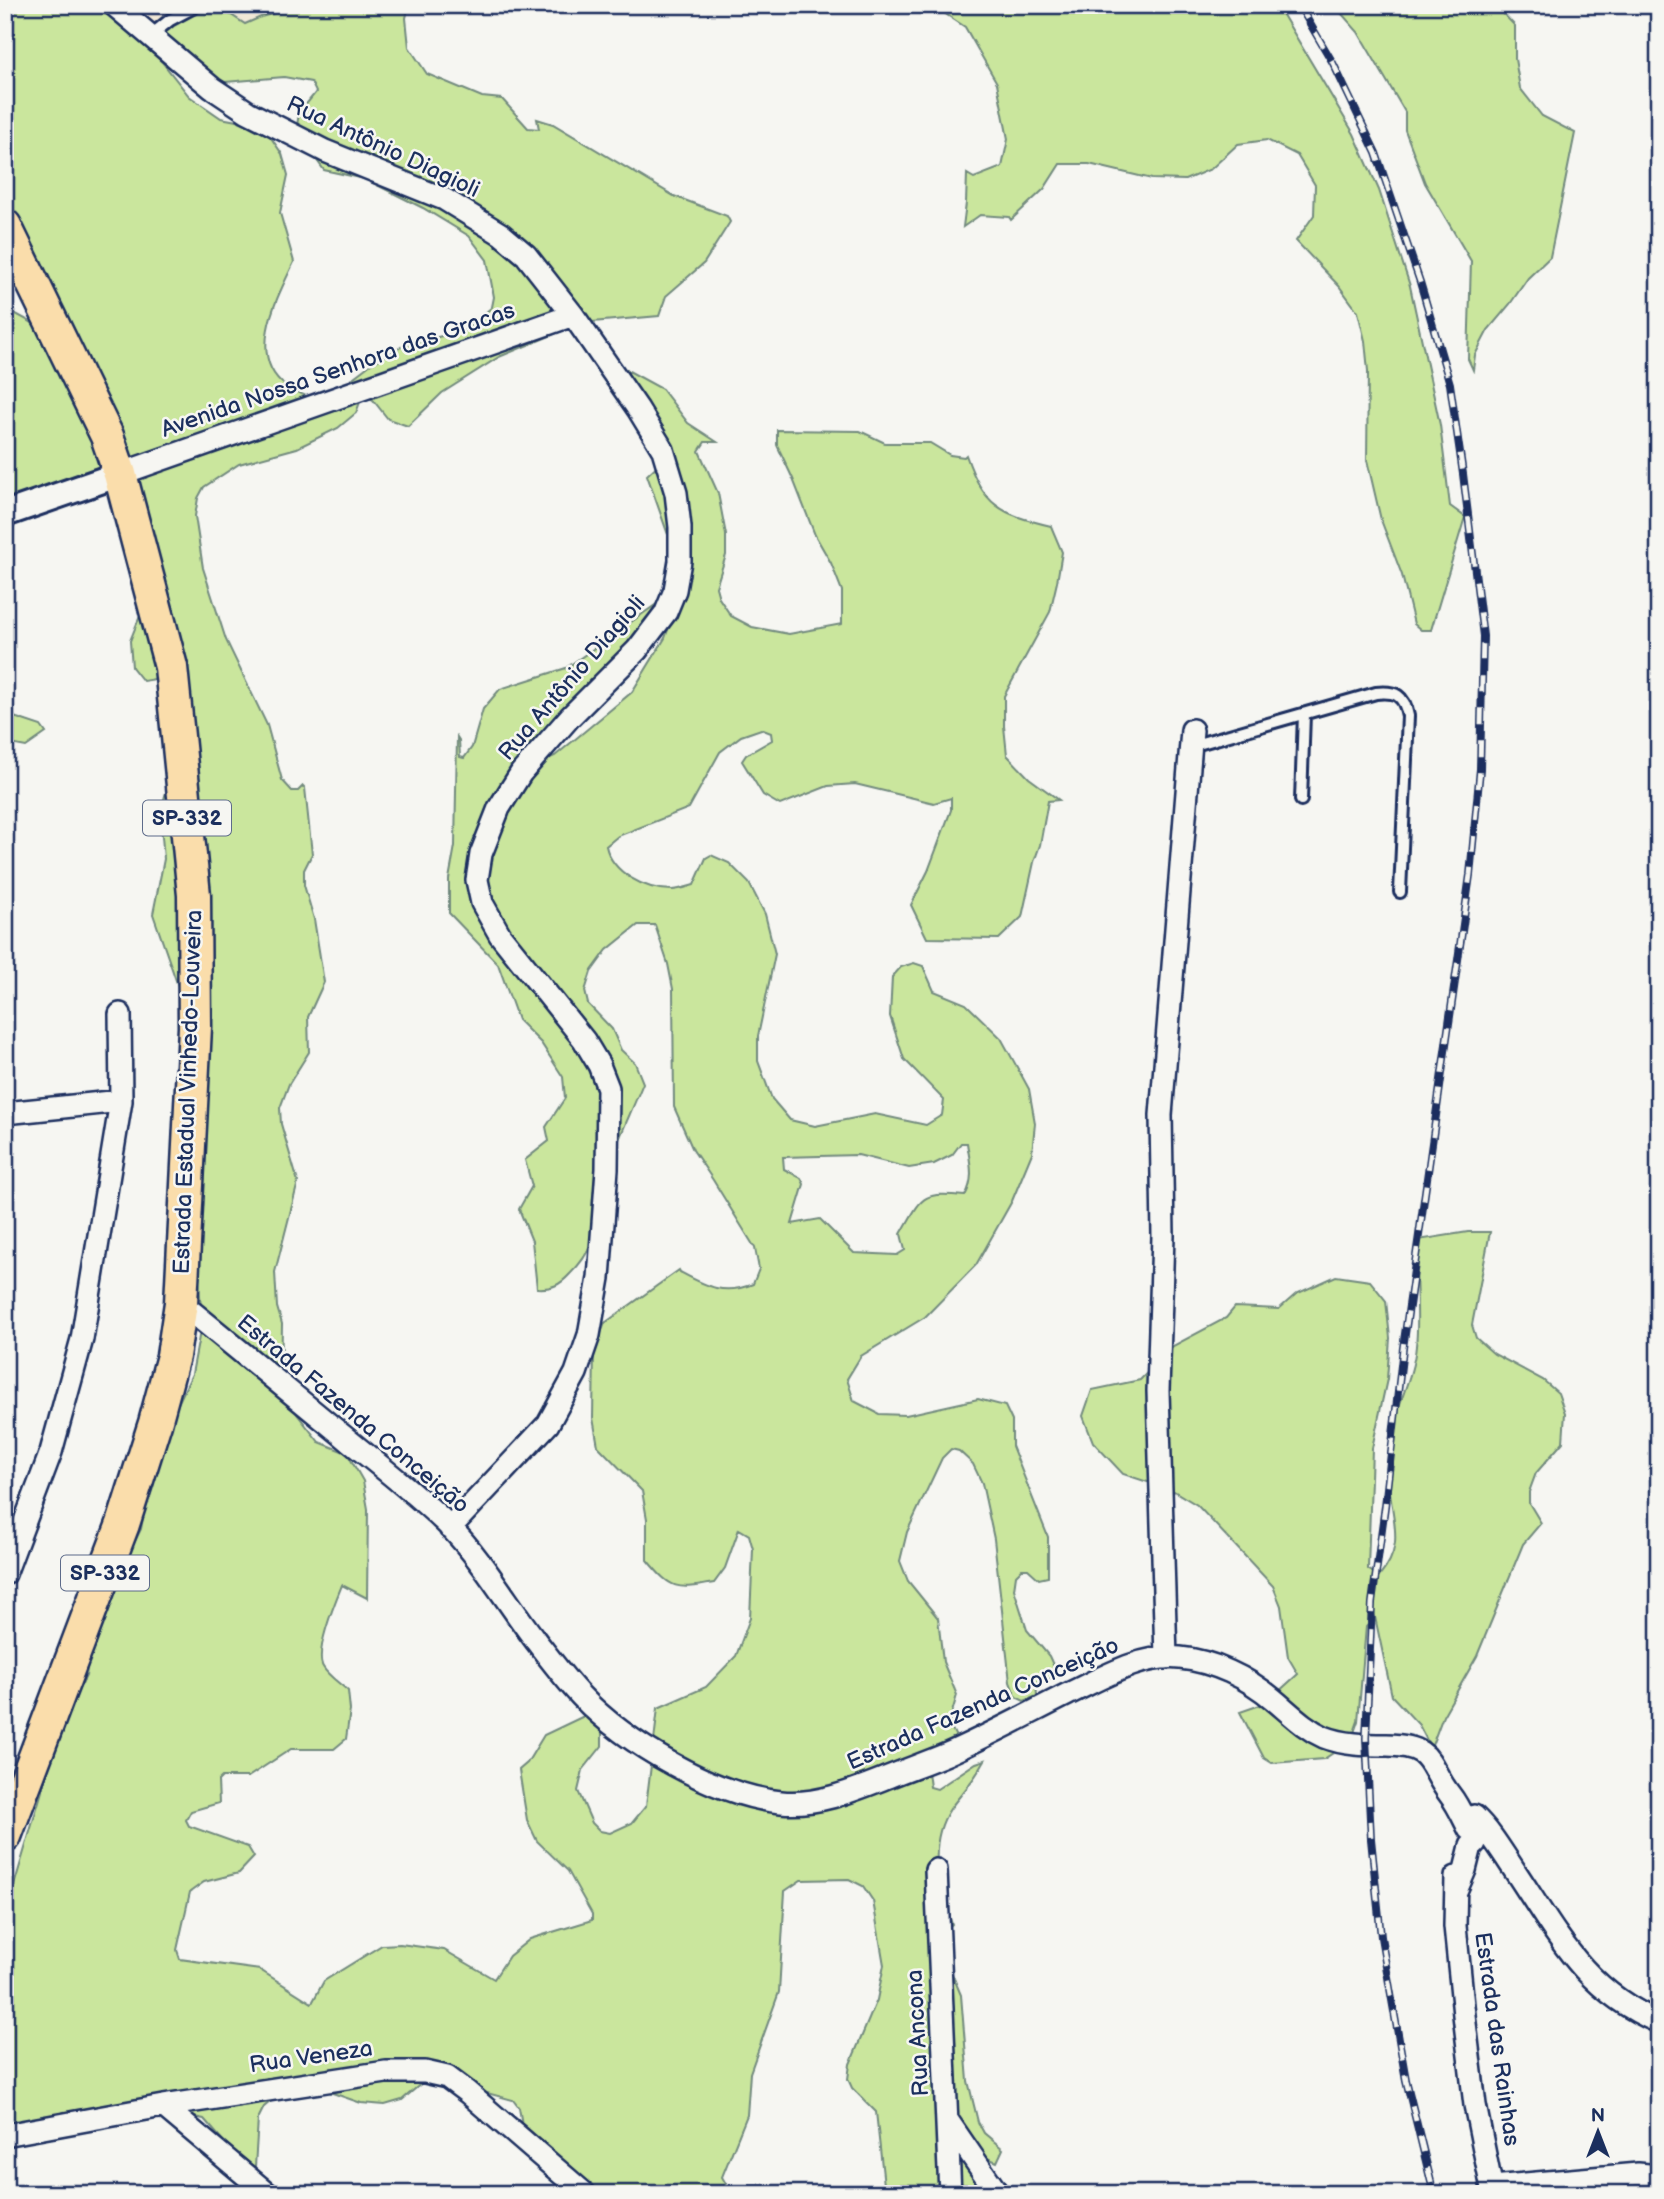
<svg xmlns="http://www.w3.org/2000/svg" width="1664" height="2199" font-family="'Balsamiq Sans',sans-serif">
<rect width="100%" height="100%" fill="#f6f6f2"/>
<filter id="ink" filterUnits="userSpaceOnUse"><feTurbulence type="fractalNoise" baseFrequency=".0143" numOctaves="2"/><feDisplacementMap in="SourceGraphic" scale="14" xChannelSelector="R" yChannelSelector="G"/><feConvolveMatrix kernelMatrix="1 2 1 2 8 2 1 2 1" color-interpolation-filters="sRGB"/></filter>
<g filter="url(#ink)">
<path fill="#f1e8d7" d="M 130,5 L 293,5 L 177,53 Z"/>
<path fill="#cae69d" stroke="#728a7e" stroke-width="2" fill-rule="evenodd" d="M 5,5 L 101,5 L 162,62 L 189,96 L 221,118 L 263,126 L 282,154 L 288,175 L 280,213 L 294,262 C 278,296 245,356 286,386 C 297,394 313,398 326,403 L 339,396 L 354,377 L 371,364 L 403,346 L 465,330 L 492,307 L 494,297 L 487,260 L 469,236 L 423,208 L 365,179 L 324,170 L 296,132 L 299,113 L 316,92 L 311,82 L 284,77 L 225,82 L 205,76 L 166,40 L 166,25 L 177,5 L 216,5 L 245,24 L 261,17 L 303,5 L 409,5 L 406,18 L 409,47 L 427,74 L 482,97 L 502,99 L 528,128 L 539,129 L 537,119 L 553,124 L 674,196 L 727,216 L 730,222 L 704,263 L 666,296 L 659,316 L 581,323 L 499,357 L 442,393 L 408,426 L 388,419 L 373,400 L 363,394 L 356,413 L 338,428 L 297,448 L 239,464 L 204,487 L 198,498 L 195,516 L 203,568 L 226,640 L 267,725 L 282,780 L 292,791 L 298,791 L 303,786 L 305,788 L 312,854 L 304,870 L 304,885 L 314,919 L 324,982 L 308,1017 L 309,1052 L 289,1084 L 280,1108 L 281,1124 L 298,1182 L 275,1272 L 277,1307 L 282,1324 L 281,1385 L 297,1414 L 319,1442 L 347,1453 L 363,1481 L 368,1509 L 367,1598 L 342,1585 C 335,1602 314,1652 323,1667 C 328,1676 341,1684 348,1691 L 350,1710 L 346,1739 L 334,1749 L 291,1749 L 248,1777 L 222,1777 L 218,1781 L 219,1803 L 191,1811 L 186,1820 L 189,1826 L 248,1847 L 254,1857 L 239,1873 L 204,1882 L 190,1892 L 177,1950 L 180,1959 L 260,1970 L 312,2003 L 324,1981 L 382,1945 L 400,1944 L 444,1950 L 494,1979 L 509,1956 L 530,1939 L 592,1920 L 592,1914 L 568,1871 L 537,1841 L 527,1820 L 519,1770 L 527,1763 L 544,1735 L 586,1715 L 602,1732 L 602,1746 L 583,1770 L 578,1791 L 592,1823 L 600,1831 L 610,1833 L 632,1823 L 646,1806 L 658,1708 L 706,1687 L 736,1656 L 750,1618 L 753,1549 L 749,1535 L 739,1529 L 725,1568 L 714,1583 C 676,1590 672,1590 647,1560 L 647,1519 L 642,1491 L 598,1446 L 593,1418 L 594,1351 L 605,1323 L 679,1270 L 680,1272 C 706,1286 723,1296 753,1284 L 759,1269 L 755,1248 L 713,1180 L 693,1150 L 674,1107 L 673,989 L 668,964 L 655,925 L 638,925 L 607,950 L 591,972 L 585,991 L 588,1004 L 612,1029 L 621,1050 L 635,1063 L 643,1083 C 631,1113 616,1143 606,1174 C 593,1213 604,1242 570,1274 C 560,1285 552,1289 537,1288 L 532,1241 L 519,1209 L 532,1186 L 525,1160 L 549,1141 L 546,1127 L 565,1098 L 563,1077 L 541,1043 L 518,1020 L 498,964 L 449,913 L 449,879 L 455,846 L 457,737 L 459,740 L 460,757 L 464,758 L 472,747 L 483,709 L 500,689 L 566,668 L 658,603 L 657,616 L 532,766 L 555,756 L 632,692 L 665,638 L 680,597 L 680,569 L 647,475 L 662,461 L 631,389 L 627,370 L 662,389 L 688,423 L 717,442 L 705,442 L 699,451 L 718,493 L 726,535 L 726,555 L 716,587 L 719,598 L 731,616 L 752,627 L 789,634 L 842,624 L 842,591 L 831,563 L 815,535 L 793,479 L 777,445 L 777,430 L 860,431 L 885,443 L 930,443 L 950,455 L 964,457 L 966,455 C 984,506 1000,514 1051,526 L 1062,552 L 1057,582 L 1050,612 L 1004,696 L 1004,726 L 1007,755 L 1029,778 L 1059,800 L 1048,801 L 1040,845 L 1034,862 L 1022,917 L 999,939 L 927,938 L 911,905 L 928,871 L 951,810 L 951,798 L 934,803 L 855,784 L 828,786 L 780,805 L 763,795 L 742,761 L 746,755 L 772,740 L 771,733 L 761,729 L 741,736 L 720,752 L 689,808 L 618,836 L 606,846 C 612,873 645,890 672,890 C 679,890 687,887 694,885 L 706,858 L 711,855 L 729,863 L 749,883 L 765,914 L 775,954 L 758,1036 L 758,1061 L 772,1099 L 790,1120 L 815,1126 L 875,1114 L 926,1125 L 942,1115 L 944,1100 L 904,1059 L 890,1016 L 892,977 L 901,967 L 914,963 L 923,966 L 934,991 L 966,1004 L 1001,1038 L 1029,1089 L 1035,1123 L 1032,1153 L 1012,1201 L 976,1265 L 925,1317 L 861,1356 L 847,1379 L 854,1401 L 879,1414 L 906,1415 L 978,1399 L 1005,1406 L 1012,1421 L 1012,1446 L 1048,1537 L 1048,1577 L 1039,1579 L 1028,1569 L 1022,1569 L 1016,1575 L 1014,1589 L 1027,1630 L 1049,1656 L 1058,1676 L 1036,1683 L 1037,1696 L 1024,1701 L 1016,1697 L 1010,1682 L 994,1539 L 982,1483 L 973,1464 L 959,1451 L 951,1449 L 942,1458 L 907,1532 L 900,1561 L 908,1581 L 938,1618 L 943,1662 L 957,1695 L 949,1723 L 956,1737 L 928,1772 L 930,1787 L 937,1789 L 976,1763 L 985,1760 C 980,1768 976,1776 970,1783 C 964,1792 956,1800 950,1809 C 927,1844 938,1888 952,1924 L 943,1933 L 942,1950 L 961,1995 L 968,2081 L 978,2122 L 984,2133 L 1003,2149 L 997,2162 L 987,2158 L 976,2168 L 976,2194 L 885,2194 L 876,2112 L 852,2088 L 848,2079 L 850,2064 L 877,2000 L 884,1965 L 873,1901 L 863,1886 L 849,1879 L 801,1880 L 785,1891 L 779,1992 L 750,2073 L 747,2115 L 722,2177 L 729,2189 L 746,2194 L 576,2194 L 523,2130 L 519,2108 L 513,2100 L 436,2079 L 422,2083 L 402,2100 L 385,2105 L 361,2103 L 324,2090 L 276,2097 L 264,2107 L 258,2119 L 255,2167 L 231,2150 L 204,2119 L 153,2109 L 5,2137 L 5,1916 L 63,1720 L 86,1676 L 91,1642 L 101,1609 L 141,1529 L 155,1453 L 192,1374 L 202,1321 L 190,1166 L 189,1018 L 153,914 L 164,859 L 160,814 L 172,770 L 163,670 L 155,679 L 143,681 L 132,667 L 130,641 L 152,586 L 121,482 L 5,511 L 5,308 L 31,322 L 53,343 L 5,228 ZM 961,1143 L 967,1143 C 970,1163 975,1178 965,1196 C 920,1192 923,1196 901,1234 L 905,1250 L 897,1255 L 854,1253 L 820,1219 L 792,1224 L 804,1184 L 801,1178 L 784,1169 L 783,1157 L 858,1155 L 909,1168 L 934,1164 L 952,1155 Z
M 932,5 L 1277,5 L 1354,134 L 1379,190 L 1410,286 L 1440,425 L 1450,506 L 1465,517 L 1431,630 L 1421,630 L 1414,624 L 1402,575 L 1381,520 L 1367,460 L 1368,371 L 1365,341 L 1358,312 L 1339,286 L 1296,241 L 1314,215 L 1315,185 L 1297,155 L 1267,140 L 1238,144 L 1211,169 L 1185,180 L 1152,179 L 1089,164 L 1060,164 L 1044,189 L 1011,220 L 1009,217 L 980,215 L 963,227 L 966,203 L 967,174 L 974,178 L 1002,167 L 1008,139 L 997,83 L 965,27 Z
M 1334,5 L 1495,5 L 1515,26 L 1515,59 L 1520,88 L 1542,116 L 1575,133 L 1550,257 L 1528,278 L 1510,304 L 1488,330 L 1475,355 L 1473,370 L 1468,359 L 1471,261 L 1425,183 L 1405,130 L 1405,112 L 1358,32 Z
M 5,714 L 41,726 L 46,733 L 26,747 L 5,743 Z
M 1468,1232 L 1490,1232 L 1472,1325 L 1476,1338 L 1494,1354 L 1543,1380 L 1558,1393 L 1565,1413 L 1563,1442 L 1536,1473 L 1529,1492 L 1529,1503 L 1541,1523 L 1523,1544 L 1477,1656 L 1443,1716 L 1431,1748 L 1419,1725 L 1392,1696 L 1375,1617 L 1366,1627 L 1358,1721 L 1351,1741 L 1324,1759 L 1272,1763 L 1264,1758 L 1240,1712 L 1266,1703 L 1298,1674 L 1288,1657 L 1281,1606 L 1273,1586 L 1197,1505 L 1172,1490 L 1123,1474 L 1093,1442 L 1083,1416 L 1092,1390 L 1140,1380 L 1173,1346 L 1226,1318 L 1235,1307 L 1279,1309 L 1296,1294 L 1336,1276 L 1370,1281 L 1386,1301 L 1390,1338 L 1387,1379 L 1372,1448 L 1368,1569 L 1379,1577 C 1407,1544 1391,1520 1389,1481 C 1388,1469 1389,1456 1390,1444 C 1393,1410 1413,1381 1416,1346 C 1420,1311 1413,1275 1418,1240 Z"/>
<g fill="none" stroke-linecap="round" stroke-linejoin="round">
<g stroke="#1b2f5e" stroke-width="16">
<path id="service" d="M 150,36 L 170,20 L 198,5
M 1191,746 L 1376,693 C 1396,691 1404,695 1408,716 L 1400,892
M 1301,800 L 1304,714"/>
</g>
<g stroke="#1b2f5e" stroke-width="26">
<path id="minor" d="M 114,5 L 212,88 L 248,112 L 325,151 L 444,199 L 501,234 L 526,255 L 573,315 L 638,409 L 663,450 L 676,493 L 680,527 L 680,561 L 675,590 L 666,612 L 637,650 L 570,717 L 521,773 L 499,808 L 481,854 L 477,880 L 482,903 L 500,935 L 584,1040 L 599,1065 L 608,1088 L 607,1169 L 599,1278 L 589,1335 L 576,1373 L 548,1424 L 450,1528
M 120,474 L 573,315
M 5,1113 L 121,1101
M 181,1303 C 237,1348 292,1394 347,1439 C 381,1467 418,1495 450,1527 C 483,1561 507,1603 536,1641 C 550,1659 565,1679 581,1696 C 625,1743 716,1796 781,1802 C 817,1806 855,1790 888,1777 C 908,1769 928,1762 947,1754 C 988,1736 1028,1714 1068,1694 C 1102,1678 1141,1654 1180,1658 C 1213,1661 1248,1678 1273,1699 C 1290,1713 1304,1728 1324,1737 C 1344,1745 1366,1745 1387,1745 C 1436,1746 1426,1764 1450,1795 C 1458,1805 1463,1817 1469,1829 L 1473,1830 L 1477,1836 L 1475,1843 L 1471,1846 L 1465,1870 L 1456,1891
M 5,1574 L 51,1452 L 82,1339 L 121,1101 L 120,1014
M 1166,1658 L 1158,1391 L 1163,1236 L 1161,1115 L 1192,730
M 1474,1816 C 1490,1831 1501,1850 1513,1868 C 1556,1932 1583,1990 1659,2022
M 936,1870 L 950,2194
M 1456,1877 L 1455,1926 L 1464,2015 L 1475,2105 L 1493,2194
M 163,2106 L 268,2194
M 948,2121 L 998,2194
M 5,2135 L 163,2106 L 386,2072 L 425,2072 L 447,2077 L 467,2092 L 585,2194
M 1492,2187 L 1638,2174 L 1659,2176"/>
</g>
<g stroke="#1b2f5e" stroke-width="30">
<path id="tertiary" d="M 5,514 L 120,474"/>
</g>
<g stroke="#1b2f5e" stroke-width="37">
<path id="primary" d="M 5,226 L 107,436 L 120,474 L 171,667 L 194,895 L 195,1027 L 181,1303 L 173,1356 L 155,1423 L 123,1524 L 5,1836"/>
</g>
<use href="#service" stroke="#f6f6f2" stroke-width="10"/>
<use href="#minor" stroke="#f6f6f2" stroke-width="21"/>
<use href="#tertiary" stroke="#f6f6f2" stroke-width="24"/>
<use href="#primary" stroke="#faddab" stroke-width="32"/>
<g stroke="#1b2f5e" stroke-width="8">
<path id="rail" d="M 1299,5 L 1333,63 L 1376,153 L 1420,282 L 1450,384 L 1463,474 L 1483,636 L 1480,769 L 1470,875 L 1403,1348 L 1385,1506 L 1372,1603 L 1366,1738 L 1371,1839 L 1381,1937 L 1406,2080 L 1434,2194"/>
</g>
<use href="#rail" stroke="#f6f6f2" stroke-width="5" stroke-dasharray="16" stroke-linecap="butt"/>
</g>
</g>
<g text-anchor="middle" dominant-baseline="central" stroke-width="5" stroke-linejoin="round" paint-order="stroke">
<g fill="#f6f6f2" stroke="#5d6b8a" stroke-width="2">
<rect x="143" y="800.5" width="88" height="35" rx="5"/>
<rect x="61" y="1555.5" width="88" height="35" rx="5"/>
</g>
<g font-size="21" font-weight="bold" fill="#1b2f5e">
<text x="187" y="818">SP-332</text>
<text x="105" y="1573">SP-332</text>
</g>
<g font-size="23" fill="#1b2f5e" stroke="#f6f6f2">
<text transform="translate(383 147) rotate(25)">Rua Antônio Diagioli</text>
<text transform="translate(338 370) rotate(-19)">Avenida Nossa Senhora das Gracas</text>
<text transform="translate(572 678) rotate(-49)">Rua Antônio Diagioli</text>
<text transform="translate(188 1092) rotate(-88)">Estrada Estadual Vinhedo-Louveira</text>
<text transform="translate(353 1414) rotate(40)">Estrada Fazenda Conceição</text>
<text transform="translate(983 1704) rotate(-24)">Estrada Fazenda Conceição</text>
<text transform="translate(918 2033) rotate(-93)">Rua Ancona</text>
<text transform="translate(1497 2039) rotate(82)">Estrada das Rainhas</text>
<text transform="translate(311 2057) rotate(-8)">Rua Veneza</text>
</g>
</g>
<rect width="1664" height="2199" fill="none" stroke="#f6f6f2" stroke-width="28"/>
<rect x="14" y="14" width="1636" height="2171" fill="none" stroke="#1b2f5e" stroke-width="2.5" filter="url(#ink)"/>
<g transform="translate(1598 2132)" stroke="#f6f6f2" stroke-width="5" paint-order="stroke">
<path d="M0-5L12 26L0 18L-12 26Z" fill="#1b2f5e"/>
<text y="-10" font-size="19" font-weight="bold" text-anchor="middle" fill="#1b2f5e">N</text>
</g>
</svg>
